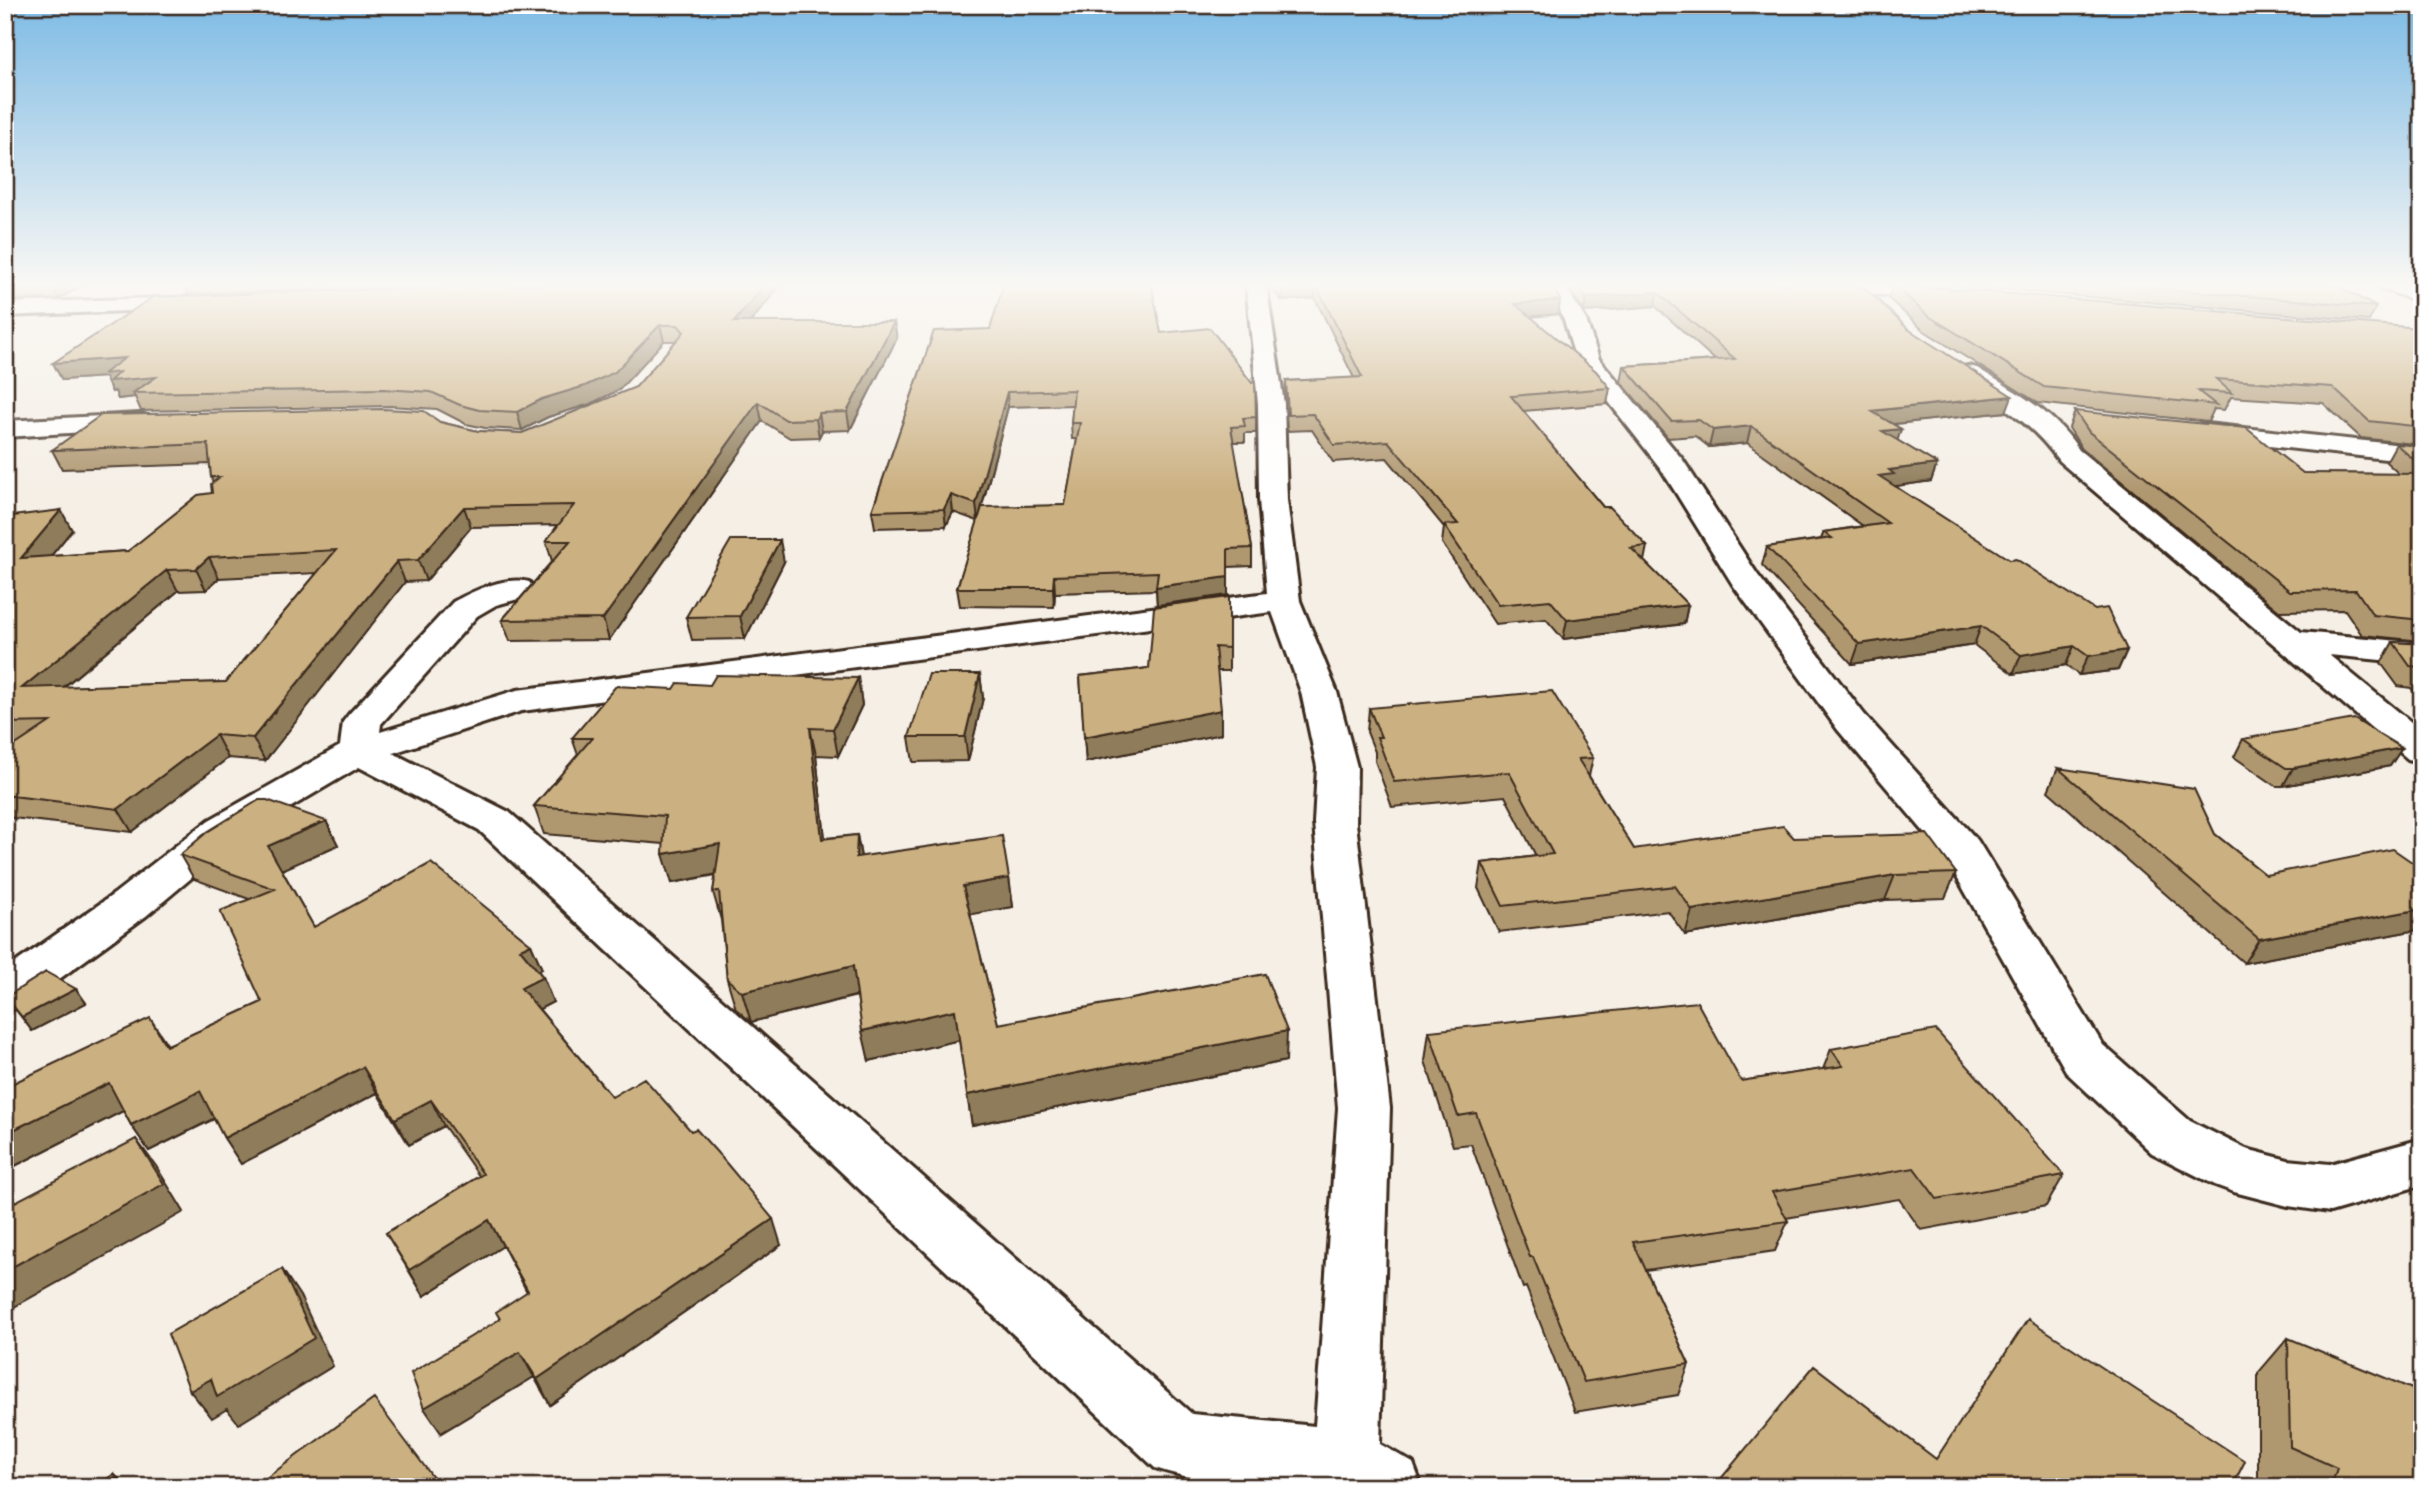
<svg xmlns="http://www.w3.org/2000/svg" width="2427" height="1492" font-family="Mynerve,sans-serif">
<rect width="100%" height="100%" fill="#f5efe6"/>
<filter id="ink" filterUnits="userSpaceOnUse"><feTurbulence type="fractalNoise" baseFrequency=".0143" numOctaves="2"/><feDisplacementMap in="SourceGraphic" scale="14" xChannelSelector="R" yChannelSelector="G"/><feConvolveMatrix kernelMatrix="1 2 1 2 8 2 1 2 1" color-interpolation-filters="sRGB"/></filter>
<g filter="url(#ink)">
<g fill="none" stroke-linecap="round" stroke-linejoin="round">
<g stroke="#3b2a1e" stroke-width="6">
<path id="minor" d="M 1246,283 L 1266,283 L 1284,404 L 1287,500 L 1300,601 L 1337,692 L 1357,767 L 1356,823 L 1390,1108 L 1380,1444 L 1413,1463 L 1422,1487 C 1346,1487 1224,1492 1155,1468 L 479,830 L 359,767 L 239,838 L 146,916 L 22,1006 L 5,1012 L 5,970 L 114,894 L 209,820 L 340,746 L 343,722 L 349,714 L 453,602 C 475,590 505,576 529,582 L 534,589 L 529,596 L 496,605 L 477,616 L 381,724 L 380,732 L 517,690 L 1267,593 L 1259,500 L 1258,404 ZM 1272,612 L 1301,692 L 1317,767 L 1314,823 L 1338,1108 L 1315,1426 L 1192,1414 L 509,812 L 393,753 L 522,711 Z
M 1542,283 L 1563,283 L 1586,320 L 1599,359 L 1683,460 L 1757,574 L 1864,714 L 1978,841 L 2103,1045 L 2190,1121 L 2246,1149 L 2288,1160 L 2330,1164 L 2422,1139 L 2422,1185 L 2330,1212 L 2288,1206 L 2234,1192 L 2215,1185 L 2152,1153 L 2067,1073 L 1946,858 L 1838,730 L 1733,585 L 1661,469 L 1576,360 L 1564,320 Z
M 1852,283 L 1942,288 L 1949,290 L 1953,294 L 1949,298 L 1942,300 L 1860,293 L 1853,291 L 1850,287 Z
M 2374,283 L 2405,283 L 2422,290 L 2422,303 L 2377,287 Z
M 192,297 L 200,298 L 203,303 L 200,308 L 5,316 L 5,303 Z
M 1968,366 L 1977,368 C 2014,391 2054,411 2079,450 L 2301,632 L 2422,643 L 2422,664 L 2329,655 L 2422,731 L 2422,763 L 2408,759 L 2059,461 C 2033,423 1998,403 1959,378 L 1956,373 L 1959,368 Z
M 139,414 L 148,416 L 152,422 L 148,428 L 5,437 L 5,421 Z
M 2206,424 L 2422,447 L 2422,463 L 2197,438 L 2193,432 L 2197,426 Z"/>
</g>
<use href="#minor" fill="#fff" fill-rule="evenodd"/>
</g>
<path fill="#af976f" stroke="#3b2a1e" stroke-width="2" fill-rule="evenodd" d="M 5,283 L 87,283 L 58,299 L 5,300 Z
M 184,283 L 497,283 L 188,294 Z
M 568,283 L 782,283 L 751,322 L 897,338 L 850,430 L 822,431 L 819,437 L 790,438 L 762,421 L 609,640 L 510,641 L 502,620 L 552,561 L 546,541 L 558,525 L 471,527 L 426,581 L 405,582 L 265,761 L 228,758 L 132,832 L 5,817 L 5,752 L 14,746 L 5,746 L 5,517 L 72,530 L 51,556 L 128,551 L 212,493 L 213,482 L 211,477 L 210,464 L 62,469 L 52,450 L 440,422 L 478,431 L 522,433 L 636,387 L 676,341 L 664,341 L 619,390 L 590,404 L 548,417 L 522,430 L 485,428 L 466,424 L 437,409 L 390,406 L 141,411 L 135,397 L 118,399 L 115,391 L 112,392 L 105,377 L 62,380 L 53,363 ZM 317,573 L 226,682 L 64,687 L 178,591 L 206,590 L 219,578 Z
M 1267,283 L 1551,283 L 1560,300 L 1558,314 L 1531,317 L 1610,388 L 1607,404 L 1523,411 L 1603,507 L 1647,546 L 1644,561 L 1688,605 L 1684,624 L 1563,639 L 1546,619 L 1495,624 L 1442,543 L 1444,527 L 1387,458 L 1333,462 L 1312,430 L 1287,431 L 1285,396 L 1286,381 L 1354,378 L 1315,298 L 1282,301 Z
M 1566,283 L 1860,283 L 1908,329 L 2006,412 L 1893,424 L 1901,429 L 1897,440 L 1937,464 L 1931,481 L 1895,486 L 2127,650 L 2118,670 L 2079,675 L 2066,665 L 2013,674 L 1974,645 L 1852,664 L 1762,565 L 1767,547 L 1821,539 L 1824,532 L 1863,526 L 1747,443 L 1709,447 L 1695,436 L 1668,438 L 1621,382 L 1624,366 L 1715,360 L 1655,306 L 1584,312 Z
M 1929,283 L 2332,283 L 2376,307 L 2369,321 Z
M 1893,284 L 2422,329 L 2422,445 L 2361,438 L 2323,403 L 2231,397 L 2224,410 L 2214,409 L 2208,422 L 2038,403 L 1923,330 L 1888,298 Z
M 934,331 L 1161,333 L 1256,417 L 1256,433 L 1245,433 L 1245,442 L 1233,442 L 1252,548 L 1252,566 L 1228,567 L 1228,595 L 1157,605 L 1156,590 L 1055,593 L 1054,607 L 960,606 L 957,588 L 978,521 L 953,512 L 946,526 L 875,528 L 872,511 ZM 1073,405 L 1071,423 L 1072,439 L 1077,439 L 1065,505 L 981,510 L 1008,407 Z
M 2075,411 L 2303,473 L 2399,474 L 2386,462 L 2396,444 L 2422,446 L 2422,641 L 2362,635 L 2345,610 L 2279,611 L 2082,449 L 2069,428 Z
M 784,562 L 745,639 L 692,640 L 686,617 Z
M 1229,597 L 1229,671 L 1217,671 L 1221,734 L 1086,762 L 1080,676 L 1149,668 Z
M 2393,642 L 2422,644 L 2422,703 L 2411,688 L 2398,686 L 2381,663 Z
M 980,674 L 983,698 L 968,761 L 913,762 L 909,737 Z
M 858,678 L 862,705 L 838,756 L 816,755 L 825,838 L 857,835 L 861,857 L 1009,878 L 1013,907 L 970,914 L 998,1024 L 1286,1061 L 972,1125 L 959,1040 L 869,1061 L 857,996 L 751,1022 L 736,1009 L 727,979 L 721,920 L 713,892 L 716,875 L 672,883 L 664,844 L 544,834 L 534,806 L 578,755 L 572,738 L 674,689 L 710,685 Z
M 1369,708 L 1593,758 L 1589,776 L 1634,849 L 1794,838 L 1956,873 L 1945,898 L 1885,900 L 1685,935 L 1668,911 L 1499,932 L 1478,888 L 1482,863 L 1536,856 L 1505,796 L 1392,807 L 1375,761 L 1375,752 L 1367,732 Z
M 2243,739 L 2402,748 L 2390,766 L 2283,786 L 2276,786 L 2234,757 Z
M 2058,768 L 2215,834 L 2266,875 L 2422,869 L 2422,929 L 2244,963 L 2048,791 Z
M 326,821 L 338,845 L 282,870 L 314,927 L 531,944 L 542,969 L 538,971 L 543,977 L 553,1002 L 539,1009 L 612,1097 L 781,1245 L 550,1405 L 534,1377 L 441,1433 L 500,1319 L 527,1292 L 503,1246 L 424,1296 L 386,1233 L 479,1176 L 444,1126 L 409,1145 L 377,1093 L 241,1164 L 224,1138 L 214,1119 L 149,1151 L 131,1125 L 123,1111 L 5,1171 L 5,1087 L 168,1045 L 262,1002 L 249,899 L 194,879 L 180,855 Z
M 76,989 L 86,1003 L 32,1031 L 6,997 Z
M 1429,1031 L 1741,1081 L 1823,1069 L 1831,1049 L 2064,1175 L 2046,1206 L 1921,1230 L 1899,1199 L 1786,1218 L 1788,1221 L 1775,1251 L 1646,1270 L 1689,1364 L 1678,1395 L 1575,1412 L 1526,1287 L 1523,1288 L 1471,1144 L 1453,1146 L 1425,1061 Z
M 2422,1269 L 2422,1391 L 2416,1388 L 2418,1274 Z
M 2288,1338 L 2422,1487 L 2270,1487 L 2258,1482 L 2258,1373 Z"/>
<path fill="#8e7b5a" stroke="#3b2a1e" stroke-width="2" d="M 64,283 L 87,283 L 58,299 L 53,289 Z
M 766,283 L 782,283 L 737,338 L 734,322 Z
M 1316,285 L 1315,298 L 1282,301 L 1283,287 Z
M 1657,292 L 1655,306 L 1584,312 L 1586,298 Z
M 1560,300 L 1558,314 L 1513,318 L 1515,304 Z
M 894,322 L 897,338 L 850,430 L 847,412 Z
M 660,325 L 664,341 L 619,390 L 590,404 L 548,417 L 522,430 L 517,412 Z
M 125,358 L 156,377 L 133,393 L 135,397 L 118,399 L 115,391 L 112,392 L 105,377 L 62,380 L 53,363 Z
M 1007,392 L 1008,407 L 978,521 L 976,504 Z
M 2012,396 L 2006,412 L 1866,427 L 1871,411 Z
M 758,402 L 762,421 L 609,640 L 603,619 Z
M 819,413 L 822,431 L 819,437 L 816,419 Z
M 1751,426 L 1747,443 L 1709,447 L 1713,430 Z
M 1901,429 L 1896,445 L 1882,431 Z
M 1937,464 L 1931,481 L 1890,487 L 1879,476 L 1889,470 Z
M 951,495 L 953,512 L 946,526 L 944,509 Z
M 464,507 L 471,527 L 426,581 L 418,560 Z
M 61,510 L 72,530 L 33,578 L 21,558 Z
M 780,540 L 784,562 L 745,639 L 740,616 Z
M 209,557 L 219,578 L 206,590 L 196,569 Z
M 397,561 L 405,582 L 265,761 L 253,738 Z
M 167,570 L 178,591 L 36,710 L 22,688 Z
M 1054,576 L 1055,593 L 1054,607 L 1053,588 Z
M 1228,577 L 1228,595 L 1157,605 L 1156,587 Z
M 1688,605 L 1684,624 L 1563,639 L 1567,620 Z
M 1981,626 L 1974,645 L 1852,664 L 1859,644 Z
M 2074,646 L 2066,665 L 2013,674 L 2021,655 Z
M 2127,650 L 2118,670 L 2079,675 L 2088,656 Z
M 980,674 L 983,698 L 968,761 L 965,737 Z
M 858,678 L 862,705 L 838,756 L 833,729 Z
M 1221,710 L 1221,734 L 1086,762 L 1084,737 Z
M 810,728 L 816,755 L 828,867 L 822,839 Z
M 216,735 L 228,758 L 132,832 L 118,809 Z
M 2402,748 L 2390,766 L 2283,786 L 2293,768 Z
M 326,821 L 338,845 L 281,870 L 268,846 Z
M 857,835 L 862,863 L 856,857 Z
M 720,844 L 728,872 L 672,883 L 663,854 Z
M 1895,875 L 1885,900 L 1685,935 L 1692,910 Z
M 1009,878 L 1013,907 L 967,915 L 963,886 Z
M 2422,909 L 2422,929 L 2244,963 L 2259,939 Z
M 531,944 L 542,969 L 530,975 L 520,949 Z
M 853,966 L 859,995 L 751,1022 L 742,992 Z
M 543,977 L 553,1002 L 532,1013 L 521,988 Z
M 76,989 L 86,1003 L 32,1031 L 22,1017 Z
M 955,1010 L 960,1040 L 869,1061 L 862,1031 Z
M 150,1018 L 167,1044 L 183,1072 L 166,1046 Z
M 1287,1031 L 1286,1061 L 972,1125 L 967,1095 Z
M 363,1067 L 377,1093 L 241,1164 L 224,1138 Z
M 109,1083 L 127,1109 L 5,1171 L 5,1134 Z
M 200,1091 L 217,1117 L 149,1151 L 131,1125 Z
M 431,1100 L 444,1126 L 409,1145 L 395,1119 Z
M 136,1139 L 156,1166 L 184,1212 L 5,1312 L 5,1271 Z
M 773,1219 L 781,1245 L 550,1405 L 537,1379 Z
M 489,1220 L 503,1246 L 424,1296 L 409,1270 Z
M 282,1269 L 300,1296 L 333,1366 L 239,1424 L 227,1409 L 212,1418 L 190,1391 Z
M 520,1352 L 534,1377 L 441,1433 L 424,1408 Z
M 114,1474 L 127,1487 L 122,1487 Z"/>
<path fill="#cbb081" stroke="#3b2a1e" stroke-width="2" fill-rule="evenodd" d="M 5,283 L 64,283 L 53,289 L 5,290 Z
M 568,283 L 766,283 L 734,322 L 894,322 L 847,412 L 819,413 L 816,419 L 786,420 L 758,402 L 603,619 L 502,620 L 570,541 L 546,541 L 574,505 L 464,507 L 418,560 L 397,561 L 253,738 L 216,735 L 118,809 L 5,795 L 5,752 L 50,722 L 5,723 L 5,517 L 61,510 L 21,558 L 128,551 L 198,495 L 212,493 L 211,484 L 220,477 L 211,477 L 208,444 L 52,450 L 101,415 L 383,409 L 424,411 L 440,422 L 478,431 L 522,433 L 636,387 L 684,332 L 678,325 L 660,325 L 615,372 L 585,386 L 542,399 L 517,412 L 479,410 L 460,405 L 431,392 L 383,389 L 133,393 L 156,377 L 110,381 L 119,372 L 103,374 L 125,358 L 53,363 L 153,297 ZM 336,550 L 226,682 L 22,688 L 167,570 L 196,569 L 209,557 Z
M 1004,283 L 1151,283 L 1161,333 L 1210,328 L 1252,383 L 1255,382 L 1256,417 L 1243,418 L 1245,426 L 1231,427 L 1252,548 L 1228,549 L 1228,577 L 1156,587 L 1158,572 L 1054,576 L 1053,588 L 957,588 L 982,507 L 1065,505 L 1080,423 L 1071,423 L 1074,390 L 1007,392 L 976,504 L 951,495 L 944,509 L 872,511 L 934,331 L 990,329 Z
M 1280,283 L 1551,283 L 1560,300 L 1515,304 L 1596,371 L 1610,388 L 1511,396 L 1603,507 L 1610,507 L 1647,546 L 1631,548 L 1688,605 L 1567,620 L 1550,600 L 1498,605 L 1444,525 L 1458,524 L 1388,441 L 1334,445 L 1313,414 L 1288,415 L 1286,381 L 1362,377 L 1316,285 L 1283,287 Z
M 1577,283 L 1860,283 L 1908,329 L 2012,396 L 1871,411 L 1901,429 L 1882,431 L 1937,464 L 1889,470 L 1894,474 L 1879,476 L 2010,560 L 2016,559 L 2095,610 L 2107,608 L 2127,650 L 2088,656 L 2074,646 L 2021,655 L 1981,626 L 1859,644 L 1767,547 L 1832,538 L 1824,532 L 1888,523 L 1751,426 L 1713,430 L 1699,420 L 1671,421 L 1624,366 L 1735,359 L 1657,292 L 1586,298 Z
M 2096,283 L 2332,283 L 2376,307 Z
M 1893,284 L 2420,328 L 2422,329 L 2422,427 L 2369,421 L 2332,387 L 2216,379 L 2232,393 L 2198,391 L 2216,405 L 2044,387 L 1927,315 Z
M 2075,411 L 2246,428 L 2303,473 L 2422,474 L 2422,620 L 2373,615 L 2356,590 L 2290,591 L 2089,432 Z
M 2396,444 L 2422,446 L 2422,467 Z
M 731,540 L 780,540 L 740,616 L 686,617 Z
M 1229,597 L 1229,648 L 1215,647 L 1221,710 L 1084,737 L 1080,676 L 1149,668 L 1154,607 Z
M 2393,642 L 2422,644 L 2422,667 L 2410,666 Z
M 929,674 L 980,674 L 965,737 L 909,737 Z
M 716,675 L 858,678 L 833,729 L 810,728 L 822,839 L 857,835 L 856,857 L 1002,836 L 1009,878 L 963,886 L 998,1024 L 1265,974 L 1287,1031 L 967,1095 L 955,1010 L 862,1031 L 853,966 L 742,992 L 727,979 L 719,891 L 713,892 L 720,844 L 663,854 L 665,816 L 534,806 L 592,738 L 572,738 L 616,686 L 674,689 L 678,683 L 710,685 Z
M 1552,691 L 1593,758 L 1578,759 L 1634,849 L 1783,826 L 1794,838 L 1927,834 L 1956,873 L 1895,875 L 1692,910 L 1675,886 L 1503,906 L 1482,863 L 1553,854 L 1509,772 L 1394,782 L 1377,737 L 1381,737 L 1369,708 Z
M 2354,719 L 2402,748 L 2293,768 L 2286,768 L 2243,739 Z
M 2058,768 L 2194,789 L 2215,834 L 2266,875 L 2393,849 L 2422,869 L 2422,909 L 2259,939 Z
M 259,800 L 267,800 L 326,821 L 268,846 L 314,927 L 431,863 L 531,944 L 520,949 L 543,977 L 521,988 L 612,1097 L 644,1078 L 691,1131 L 696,1129 L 722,1158 L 773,1219 L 537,1379 L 520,1352 L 424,1408 L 411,1373 L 500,1319 L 496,1312 L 528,1291 L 489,1220 L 409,1270 L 386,1233 L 483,1174 L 431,1100 L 395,1119 L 363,1067 L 224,1138 L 200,1091 L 131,1125 L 109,1083 L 5,1134 L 5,1087 L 150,1018 L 166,1046 L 262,1002 L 220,911 L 275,889 L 180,855 L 207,832 Z
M 46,972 L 76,989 L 22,1017 L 6,997 Z
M 1697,1002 L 1741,1081 L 1843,1066 L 1831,1049 L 1936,1030 L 2064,1175 L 1937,1199 L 1914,1168 L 1772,1192 L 1788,1221 L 1633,1242 L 1689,1364 L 1584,1382 L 1533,1257 L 1530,1257 L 1476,1113 L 1458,1116 L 1429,1031 Z
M 136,1139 L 164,1184 L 5,1271 L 5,1207 Z
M 282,1269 L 314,1338 L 217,1397 L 211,1379 L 190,1391 L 168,1334 Z
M 2028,1319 L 2245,1461 L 2232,1487 L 1714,1487 L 1814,1366 L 1936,1459 Z
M 2288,1338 L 2422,1393 L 2422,1487 L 2331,1487 L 2337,1468 L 2290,1447 Z
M 374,1399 L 440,1487 L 254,1487 Z
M 114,1474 L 122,1487 L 95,1487 Z"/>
</g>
<linearGradient id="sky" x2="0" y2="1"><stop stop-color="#7ebbe5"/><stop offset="0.58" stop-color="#faf8f4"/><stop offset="1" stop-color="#faf8f4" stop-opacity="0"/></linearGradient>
<rect width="2427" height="492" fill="url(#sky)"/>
<rect width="2427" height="1492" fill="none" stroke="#fff" stroke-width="28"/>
<rect x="14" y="14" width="2399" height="1464" fill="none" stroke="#3b2a1e" stroke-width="2.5" filter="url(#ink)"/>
</svg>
